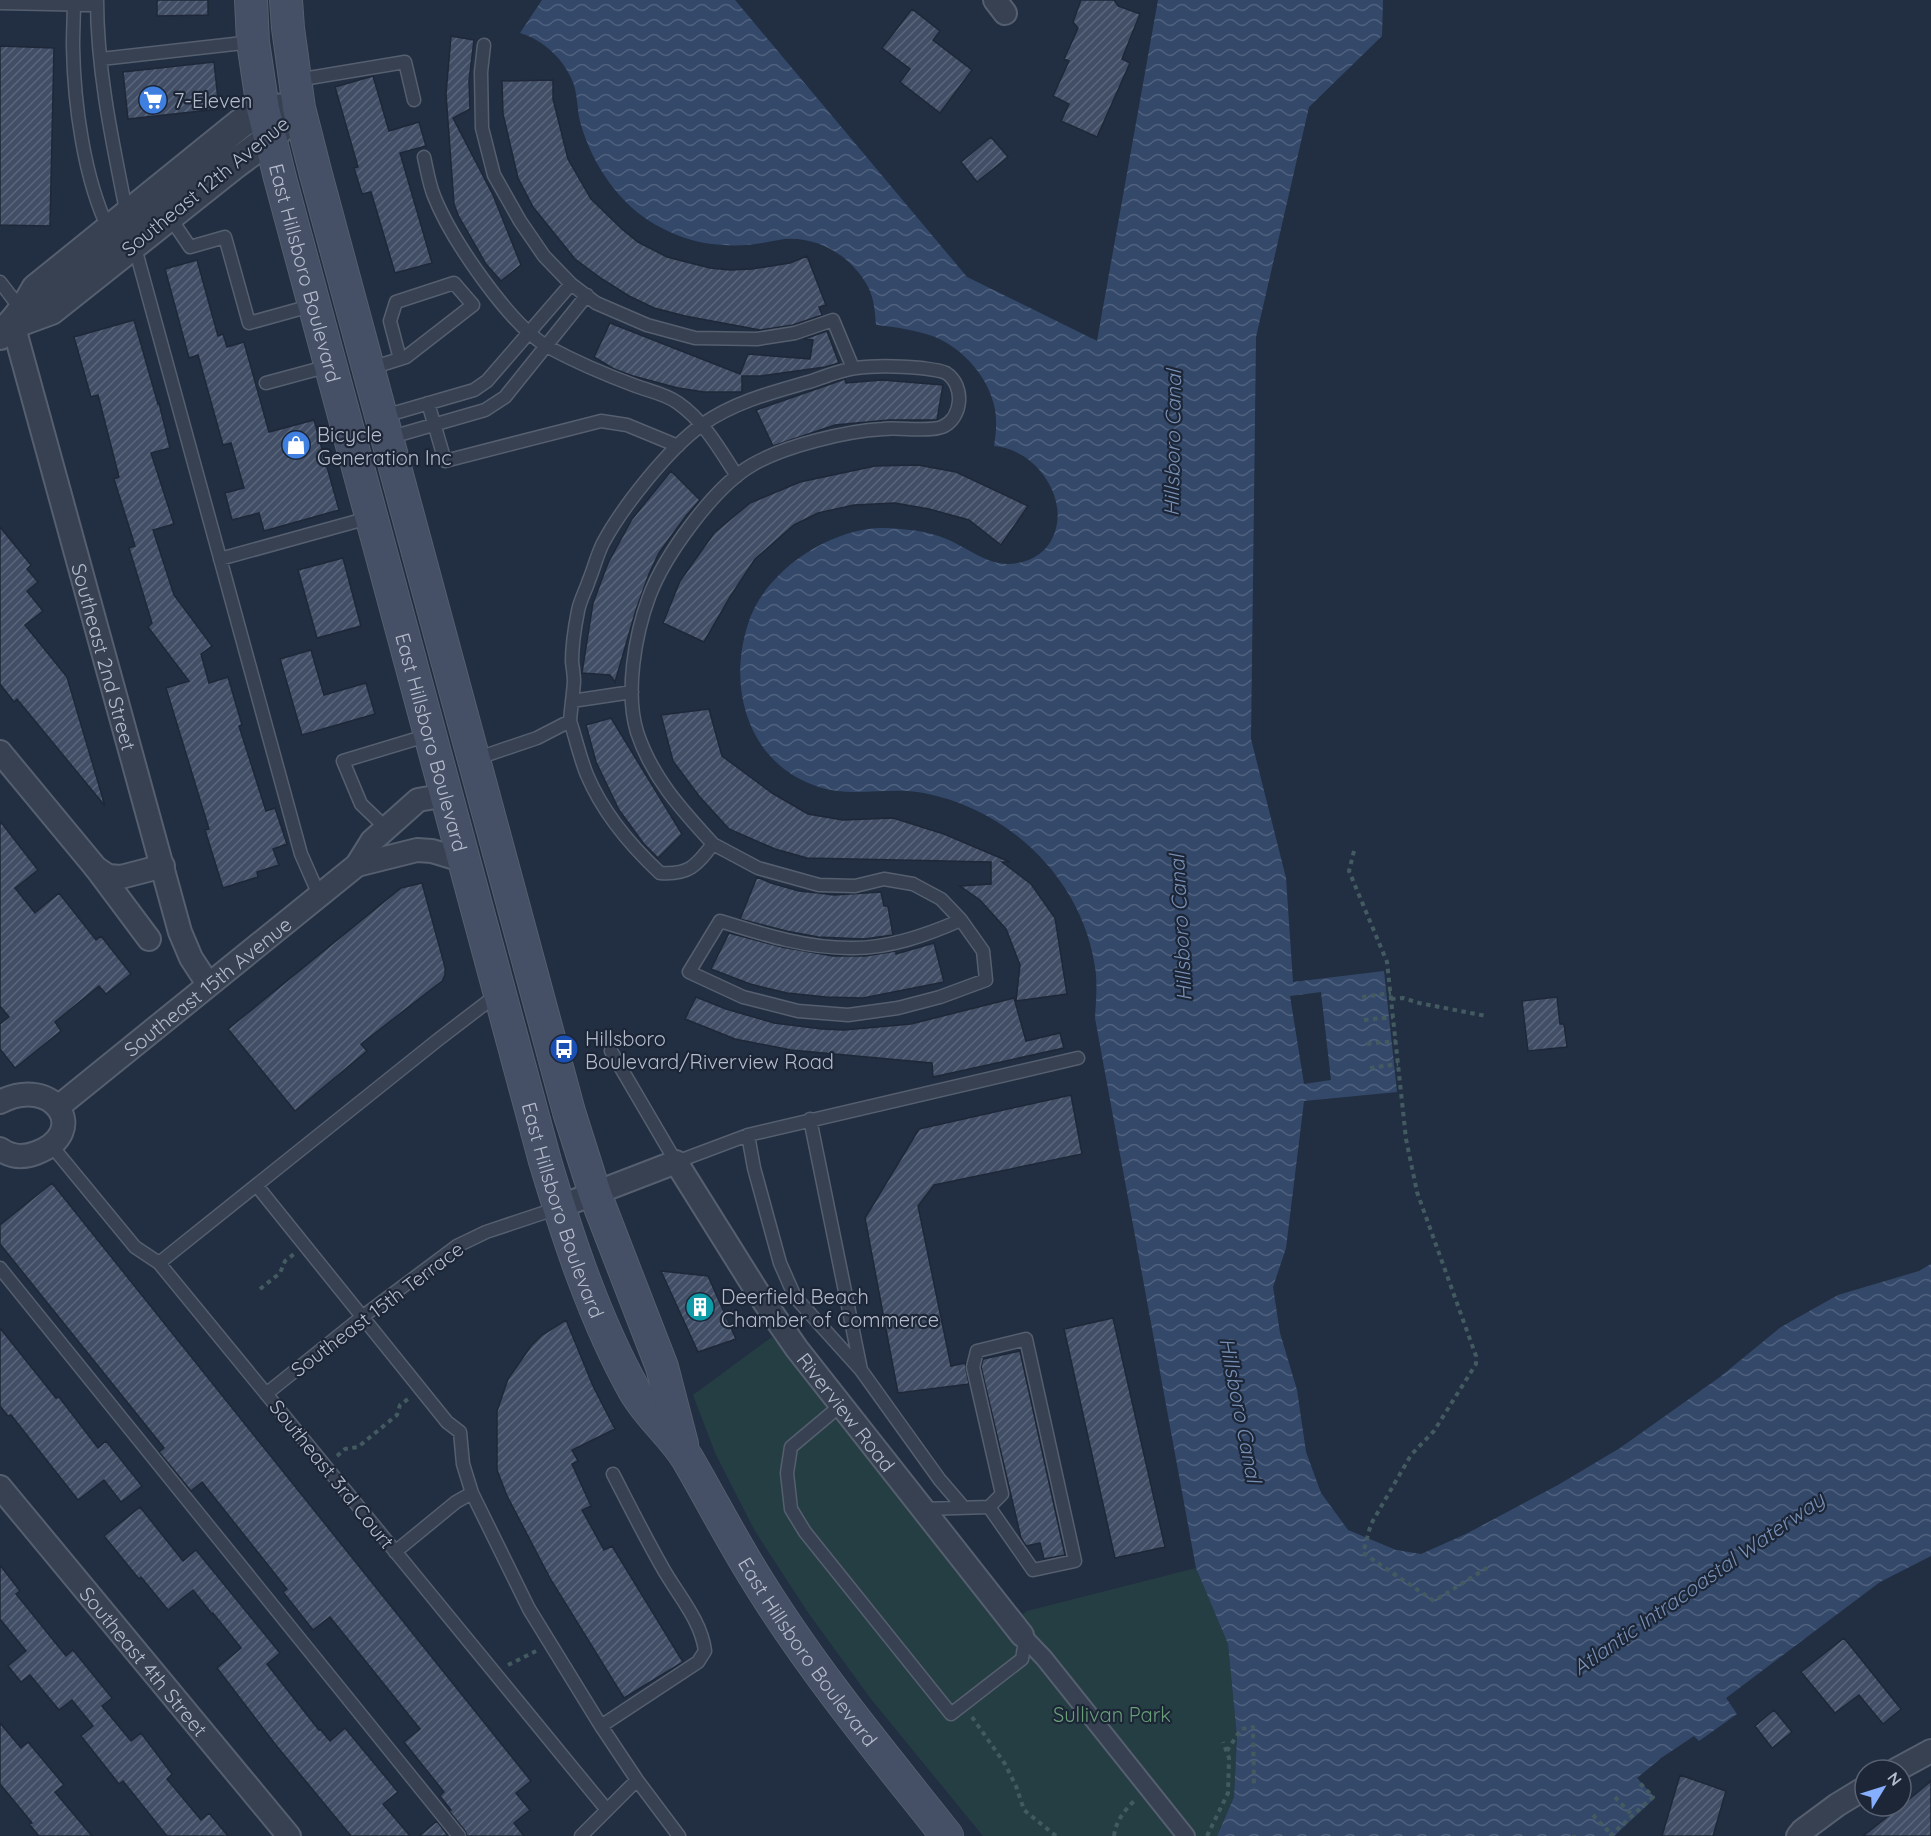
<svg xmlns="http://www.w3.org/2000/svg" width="1931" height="1836" font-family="Quicksand,sans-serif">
<defs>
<pattern id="water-waves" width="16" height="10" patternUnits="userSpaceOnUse" patternTransform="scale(1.5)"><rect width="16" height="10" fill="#34496a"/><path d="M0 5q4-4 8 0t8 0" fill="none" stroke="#4f617e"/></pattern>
<pattern id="building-hatch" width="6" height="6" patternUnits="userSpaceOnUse" patternTransform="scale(1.5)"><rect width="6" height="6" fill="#414e65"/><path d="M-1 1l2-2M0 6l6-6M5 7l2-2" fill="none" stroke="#5a667a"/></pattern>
</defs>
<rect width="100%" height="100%" fill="#222f42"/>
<path fill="#253e43" d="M 772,1337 L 1004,1630 L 1027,1611 L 1196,1568 L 1228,1644 L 1237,1737 L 1234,1797 L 1217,1836 L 983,1836 L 871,1699 L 807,1611 L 755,1531 L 716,1455 L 693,1395 Z"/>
<path fill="url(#water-waves)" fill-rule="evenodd" d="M 542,0 L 735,0 L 967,277 L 1097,341 L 1158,0 L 1383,0 L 1382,36 L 1309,107 L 1256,337 L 1251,739 L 1286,878 L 1293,982 L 1384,971 L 1397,1092 L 1304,1101 L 1286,1248 L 1273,1287 L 1280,1333 L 1297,1390 L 1306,1452 L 1321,1493 L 1348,1530 L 1396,1550 L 1421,1554 L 1466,1534 L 1558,1485 L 1620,1448 L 1720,1377 L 1781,1327 L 1838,1295 L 1919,1271 L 1931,1264 L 1931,1556 L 1880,1582 L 1726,1698 L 1737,1714 L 1699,1741 L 1694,1736 L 1661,1758 L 1637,1778 L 1655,1798 L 1614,1836 L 1217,1836 L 1234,1797 L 1237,1737 L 1228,1644 L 1196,1568 L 1095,1018 C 1096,1003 1097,988 1096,974 C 1086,883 1012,810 924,793 C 889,786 853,798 819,787 C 748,764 727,689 748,624 C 764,572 827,530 880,528 C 898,528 918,530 935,535 C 971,545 992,577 1033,558 C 1041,554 1048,547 1052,539 C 1072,500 1036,449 994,446 C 996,434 997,422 995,409 C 989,378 964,349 935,337 C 916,330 896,327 876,325 C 875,311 874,297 867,285 C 851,256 818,236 784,239 C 777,240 769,242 762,243 C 746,246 728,246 712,244 C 693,242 672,234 656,225 C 619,204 593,165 581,125 C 577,112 578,98 574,85 C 566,61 544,40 520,33 ZM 1321,992 L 1331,1080 L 1304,1084 L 1290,996 Z"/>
<path fill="url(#building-hatch)" stroke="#1e2839" stroke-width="1.5" d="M 157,0 L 208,0 L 208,15 L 157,16 Z
M 1081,0 L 1114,0 L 1118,6 L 1140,14 L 1122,59 L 1130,63 L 1097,137 L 1061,121 L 1069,104 L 1053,96 L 1069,61 L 1064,59 L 1078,28 L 1073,22 Z
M 912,9 L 940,31 L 933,40 L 972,70 L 940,113 L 900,82 L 910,69 L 882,48 Z
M 451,36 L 474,40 L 469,81 L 470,109 L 453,118 L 493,195 L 521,265 L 501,281 L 486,264 L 458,215 L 454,204 L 446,94 Z
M 0,46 L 54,48 L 50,226 L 0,225 Z
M 214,62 L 219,109 L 128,119 L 123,72 Z
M 373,76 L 389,131 L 419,122 L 426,146 L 400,153 L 432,263 L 395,273 L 371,192 L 362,194 L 354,168 L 358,167 L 335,87 Z
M 553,80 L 553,99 L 568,159 L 591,199 L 623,230 L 638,242 L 667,257 L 710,268 L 730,270 L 752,269 L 790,263 L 807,256 L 826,305 L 819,307 L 822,315 L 793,325 L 760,330 L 685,316 L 654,308 L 629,296 L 602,279 L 575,259 L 533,207 L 518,178 L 503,114 L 502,81 Z
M 991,137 L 1008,157 L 977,182 L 961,162 Z
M 197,260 L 218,336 L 223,334 L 227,347 L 244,342 L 269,432 L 314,420 L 339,510 L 264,531 L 259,513 L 232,520 L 225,493 L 244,488 L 231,443 L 223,445 L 198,355 L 189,358 L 165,269 Z
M 134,320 L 158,404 L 159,403 L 170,448 L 151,453 L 174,524 L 153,530 L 174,595 L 212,646 L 201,654 L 209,683 L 228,677 L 242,725 L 239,726 L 266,811 L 275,808 L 287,844 L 273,849 L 279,865 L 257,872 L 258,877 L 223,888 L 205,830 L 209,829 L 166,688 L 189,681 L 148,627 L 152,623 L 129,548 L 135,546 L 114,479 L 119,477 L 98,395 L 91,397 L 74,337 Z
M 610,323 L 740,374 L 748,354 L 810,359 L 813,340 L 804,339 L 827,331 L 839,363 L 825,367 L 761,376 L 742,376 L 742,392 L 704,392 L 678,388 L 633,376 L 614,369 L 594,357 Z
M 845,379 L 846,383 L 882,380 L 943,385 L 937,420 L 889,420 L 835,425 L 773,446 L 756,410 Z
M 918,465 L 956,472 L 1028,506 L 1001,545 L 969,520 L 929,509 L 895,503 L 854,505 L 818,513 L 794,525 L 755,559 L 730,597 L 704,642 L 663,623 L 680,581 L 714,533 L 750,503 L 800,482 L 875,466 Z
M 671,471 L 700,500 L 686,516 L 659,553 L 649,574 L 636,610 L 615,682 L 610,675 L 582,673 L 593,603 L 608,563 L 632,519 Z
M 0,527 L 31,565 L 27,569 L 38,582 L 27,591 L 43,611 L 25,625 L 67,677 L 105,806 L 17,699 L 14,702 L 0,684 Z
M 343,558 L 361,626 L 317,638 L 298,570 Z
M 311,650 L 324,695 L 366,683 L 375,714 L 302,735 L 280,659 Z
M 709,709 L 722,756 L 772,793 L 808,814 L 843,820 L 893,818 L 944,834 L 1010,862 L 1002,862 L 1031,884 L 1055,918 L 1067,994 L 1016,1001 L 1020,965 L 1006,929 L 980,900 L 960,886 L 991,884 L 991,862 L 807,858 L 775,849 L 729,829 L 699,796 L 673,761 L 661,715 Z
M 611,718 L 682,834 L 658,858 L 644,844 L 619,810 L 596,762 L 586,725 Z
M 0,821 L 38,870 L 15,888 L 35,913 L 59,893 L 96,940 L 101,936 L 131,974 L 106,994 L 99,986 L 55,1022 L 61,1031 L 15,1068 L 0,1049 L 0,1024 L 9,1017 L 0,1006 Z
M 757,877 L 771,883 L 799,891 L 819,893 L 834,895 L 881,892 L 884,906 L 888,906 L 893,935 L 864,939 L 818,937 L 786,931 L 740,919 Z
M 422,883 L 445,967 L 445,975 L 442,981 L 361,1044 L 367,1051 L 295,1111 L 228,1029 L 401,888 Z
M 729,933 L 782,947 L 833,956 L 865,956 L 896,951 L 896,954 L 934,943 L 944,982 L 863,998 L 826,997 L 787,993 L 750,984 L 711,969 Z
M 696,997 L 726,1009 L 774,1023 L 822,1029 L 844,1030 L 911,1024 L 1014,998 L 1026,1041 L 1060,1033 L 1064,1048 L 933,1077 L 932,1063 L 791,1050 L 735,1039 L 685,1019 Z
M 1557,997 L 1560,1024 L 1564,1024 L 1567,1047 L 1528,1051 L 1522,1001 Z
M 1071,1095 L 1082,1154 L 934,1185 L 918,1206 L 951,1366 L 965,1363 L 969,1384 L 898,1393 L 865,1218 L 919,1129 Z
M 52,1183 L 531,1781 L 516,1793 L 530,1810 L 514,1823 L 524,1836 L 467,1836 L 465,1831 L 449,1811 L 451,1810 L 440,1796 L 444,1792 L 404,1742 L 420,1729 L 330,1617 L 313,1630 L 283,1592 L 287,1589 L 202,1482 L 191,1491 L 159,1452 L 164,1448 L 0,1244 L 0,1225 Z
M 661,1271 L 708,1276 L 736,1339 L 698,1352 Z
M 1113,1318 L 1165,1547 L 1115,1558 L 1064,1329 Z
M 566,1320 L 593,1386 L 615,1429 L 572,1450 L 578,1461 L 572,1464 L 591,1506 L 582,1510 L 604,1550 L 612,1546 L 683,1662 L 624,1698 L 551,1580 L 507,1496 L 497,1470 L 497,1411 L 508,1379 L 531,1346 L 542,1335 Z
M 0,1328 L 56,1398 L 59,1397 L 98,1448 L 106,1441 L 142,1486 L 121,1502 L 104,1480 L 78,1500 L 11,1415 L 8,1416 L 0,1406 Z
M 1020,1351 L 1065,1555 L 1044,1559 L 1040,1543 L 1026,1546 L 1021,1538 L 981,1367 L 983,1359 Z
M 140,1507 L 183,1561 L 196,1550 L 280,1653 L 267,1664 L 319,1730 L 320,1729 L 330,1741 L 345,1728 L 398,1792 L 383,1804 L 410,1836 L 351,1836 L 275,1744 L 217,1668 L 241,1648 L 213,1613 L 212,1614 L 193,1590 L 168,1610 L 141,1577 L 139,1579 L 104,1536 Z
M 0,1565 L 20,1591 L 16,1594 L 66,1656 L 73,1650 L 112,1698 L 102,1706 L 131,1741 L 141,1733 L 172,1774 L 167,1779 L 201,1820 L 209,1813 L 228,1836 L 167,1836 L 123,1781 L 119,1784 L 81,1736 L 93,1726 L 72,1700 L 59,1710 L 30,1675 L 21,1682 L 8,1666 L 26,1651 L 0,1619 Z
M 1844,1638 L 1901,1709 L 1883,1724 L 1859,1695 L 1835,1713 L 1801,1672 Z
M 1774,1710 L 1792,1732 L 1772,1748 L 1755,1726 Z
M 0,1723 L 21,1748 L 28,1742 L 64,1785 L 55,1792 L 92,1836 L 39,1836 L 29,1824 L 32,1823 L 0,1784 Z
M 1680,1775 L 1726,1791 L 1713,1836 L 1662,1836 Z
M 1931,1781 L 1931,1836 L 1863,1836 L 1901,1806 Z
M 437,1821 L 448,1836 L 419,1836 Z"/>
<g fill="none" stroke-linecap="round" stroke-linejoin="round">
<g stroke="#555f6f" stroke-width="15">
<path id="service" d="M 74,0 C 74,15 73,31 73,46 C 74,104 84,179 109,230
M 97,0 C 97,72 113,145 127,215
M 0,3 L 97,5
M 484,45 L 481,72 L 482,128 L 494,175 L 520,221 L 544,256 L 571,284 L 596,303 L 647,325 L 695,338 L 757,339 L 795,333 L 833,320 L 853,368
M 101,59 L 252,42
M 297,80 L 405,62 L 414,100
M 424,157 C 427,170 429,184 434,196 C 451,239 509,324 548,347 C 576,362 606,375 636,386 C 649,391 666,394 678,403 C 704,421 720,450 737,476
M 169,216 L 190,247 L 225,237 L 249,323 L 314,305
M 134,244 L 301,854 L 319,895
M 0,282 L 23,312
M 368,369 L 406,357 L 473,305 L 454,283 L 396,302 L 390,321 L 400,359
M 266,383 L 329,366
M 428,403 L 445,461 L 601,421 L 627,425 L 678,446
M 381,417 L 474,390 L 487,381 L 571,284
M 388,438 L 485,410 L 505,397 L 587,295
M 220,559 L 372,517
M 572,701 L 632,692
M 570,721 C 571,708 573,695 574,682 C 574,675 573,669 572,662 C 572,646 575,626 578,611 C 580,600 586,590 589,580 C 594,568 597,555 603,543 C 623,506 669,448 703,424 C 736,401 774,392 812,381 C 826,376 841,370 856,368 C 877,365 900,366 921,368 C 928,369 940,370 946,373 C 965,385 963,418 942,427 C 929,432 898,427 883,429 C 846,431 784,446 752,465 C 714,487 664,556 649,597 C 635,635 625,693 637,732 C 652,778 682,810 713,844
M 475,759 L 537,738 L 570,721 C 576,739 580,758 587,775 C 603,813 630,845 660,873 C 689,875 696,866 713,844 L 758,868 L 819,885 L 855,886 L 884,879 L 913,884 L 941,899 L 961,920 L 983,951 L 986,980 L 940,997 L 898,1008 L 848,1015 L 798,1011 L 743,997 L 689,972 L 720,921 C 762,934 805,948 850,948 C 888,949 927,935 961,920
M 386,828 L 361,804 L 343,761 L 429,735
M 611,1051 L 676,1162 L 748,1135 L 1078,1058
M 748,1135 L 754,1168 L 780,1263 L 795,1297 L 861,1370 L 810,1119
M 51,1145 L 135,1247 L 159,1263 L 607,1810
M 257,1186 L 447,1422 L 460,1432 L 463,1464 L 472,1493 L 529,1609 L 601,1726 L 637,1780 L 679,1836
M 159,1263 L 439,1039 L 499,993
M 0,1268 L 459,1836
M 861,1370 L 940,1480 L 964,1508
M 266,1394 L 362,1317 L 457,1246 L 486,1232 L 558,1208
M 841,1405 L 791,1447 L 787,1473 L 791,1509 L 805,1532 L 951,1714 L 1022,1659 L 1024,1647 L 1022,1635
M 923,1509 L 989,1507 L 1033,1570 L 1075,1561 L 1026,1339 L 977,1351 L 973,1367 L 1002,1494 L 989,1507
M 395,1552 L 456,1502 L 472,1493
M 601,1726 L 698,1662 L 705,1651 C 701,1619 676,1593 661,1565 C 644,1535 629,1505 613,1474
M 581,1836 L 637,1780"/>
</g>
<g stroke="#555f6f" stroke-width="20">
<path id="pedestrian" d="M 1022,1635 L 1044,1658 L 1186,1836"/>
</g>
<g stroke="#555f6f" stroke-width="26">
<g id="minor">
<path d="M 995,0 L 1005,13"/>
<path id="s1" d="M 13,324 L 180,932 L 191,958 L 208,984"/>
<path d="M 0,752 L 96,868 L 149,939"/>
<path d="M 357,865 L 417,850 L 432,851 L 465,861"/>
<path d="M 96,868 L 108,876 L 121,877 L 163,866"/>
<path d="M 0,1102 C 53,1074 92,1132 36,1153 C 23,1158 11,1157 0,1149"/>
<path id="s2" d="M 58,1107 L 357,865 L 372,841 L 418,800 L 446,795"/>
<path id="s3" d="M 559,1207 L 676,1162 L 758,1293 L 797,1349 L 1022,1635"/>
<path id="s4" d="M 0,1487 L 289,1836"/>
<path d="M 1896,1770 L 1931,1751"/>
<path d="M 1798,1836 L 1802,1831 L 1837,1805 L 1865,1788"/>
</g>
</g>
<g stroke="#555f6f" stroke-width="32">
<path id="tertiary" d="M 13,324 L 51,310 L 236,163 L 270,138 L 285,123
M 0,335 C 16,322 26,307 36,289 L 240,124 L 263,109 L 299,108"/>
</g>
<g stroke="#555f6f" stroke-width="34">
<g id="secondary">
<path id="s5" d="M 251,0 L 253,42 L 263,109 L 280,178 L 545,1161 C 568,1238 595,1320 634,1390 C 648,1415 672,1434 687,1458 C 712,1501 735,1546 762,1588 C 817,1676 883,1755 947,1836"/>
<path d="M 286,0 L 288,28 L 299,108 L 315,171 L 569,1112 L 595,1194 L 662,1367 L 682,1444"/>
</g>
</g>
<path stroke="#435b60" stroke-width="4" stroke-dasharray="4.5 4.5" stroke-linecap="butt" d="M 1354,851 L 1349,871 L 1387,962 L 1406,1139 L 1417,1192 L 1476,1356 L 1476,1364 L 1434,1431 L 1411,1455 L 1371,1524 L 1363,1553 L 1434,1601 L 1490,1566
M 1362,997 L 1391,993
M 1391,999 L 1403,998 L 1419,1003 L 1486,1016
M 1364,1020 L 1393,1017
M 1367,1044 L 1396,1041
M 1370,1068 L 1398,1064
M 260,1289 L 280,1273 L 285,1261 L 294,1254
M 337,1456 L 345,1449 L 358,1447 L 397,1415 L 400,1405 L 408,1399
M 508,1665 L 536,1651
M 972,1717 L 1005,1764 L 1016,1786 L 1024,1810 L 1056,1836
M 1227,1751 L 1241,1729 L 1253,1727 L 1254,1788
M 1615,1797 L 1633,1816
M 1593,1815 L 1612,1835
M 1574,1835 L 1574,1836
M 1114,1836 C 1116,1820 1125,1810 1136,1799
M 1207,1836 L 1228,1793 L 1229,1758 L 1223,1742
M 1610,1836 L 1653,1797 L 1637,1780"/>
<use href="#service" stroke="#374152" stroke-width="12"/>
<use href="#pedestrian" stroke="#374152" stroke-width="16"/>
<use href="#minor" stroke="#374152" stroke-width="22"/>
<use href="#tertiary" stroke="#374152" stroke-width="28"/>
<use href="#secondary" stroke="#454f65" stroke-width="32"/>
</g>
<defs>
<g id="supermarket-disc" transform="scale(1.5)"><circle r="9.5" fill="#3f7fe0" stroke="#1c2637"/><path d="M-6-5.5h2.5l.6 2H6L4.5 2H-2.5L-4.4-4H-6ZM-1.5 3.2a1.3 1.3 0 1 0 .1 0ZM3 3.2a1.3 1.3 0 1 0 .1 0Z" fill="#fff"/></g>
<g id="shop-disc" transform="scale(1.5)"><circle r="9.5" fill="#3f7fe0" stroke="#1c2637"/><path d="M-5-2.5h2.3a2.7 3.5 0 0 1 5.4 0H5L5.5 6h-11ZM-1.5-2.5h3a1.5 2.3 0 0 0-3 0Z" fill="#fff"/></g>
<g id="bus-disc" transform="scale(1.5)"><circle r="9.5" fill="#1a4fb4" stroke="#1c2637"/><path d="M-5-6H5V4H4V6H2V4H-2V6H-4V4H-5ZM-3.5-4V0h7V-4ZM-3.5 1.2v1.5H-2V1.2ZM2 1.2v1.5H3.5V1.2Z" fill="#fff"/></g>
<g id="building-disc" transform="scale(1.5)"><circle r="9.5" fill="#0f9aa8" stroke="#1c2637"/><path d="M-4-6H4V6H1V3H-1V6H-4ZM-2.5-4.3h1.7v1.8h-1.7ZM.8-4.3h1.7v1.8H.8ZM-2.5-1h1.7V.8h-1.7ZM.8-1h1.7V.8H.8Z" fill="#fff"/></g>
</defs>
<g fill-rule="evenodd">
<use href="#supermarket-disc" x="153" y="100"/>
<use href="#shop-disc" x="296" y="445"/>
<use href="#bus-disc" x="564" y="1049"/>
<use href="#building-disc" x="700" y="1307"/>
</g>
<g text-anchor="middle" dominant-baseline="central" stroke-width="4.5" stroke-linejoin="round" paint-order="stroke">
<g font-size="20" fill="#b4bccc" stroke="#1c2637" text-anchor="start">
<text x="174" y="100">7-Eleven</text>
<text x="317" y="434">Bicycle<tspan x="317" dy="23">Generation Inc</tspan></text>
<text x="585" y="1038">Hillsboro<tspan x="585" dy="23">Boulevard/Riverview Road</tspan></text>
<text x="721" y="1296">Deerfield Beach<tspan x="721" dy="23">Chamber of Commerce</tspan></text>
</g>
<g font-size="20" fill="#b4bccc" stroke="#1c2637">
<text transform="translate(205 186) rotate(-39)">Southeast 12th Avenue</text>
<text stroke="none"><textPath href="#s5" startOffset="279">East Hillsboro Boulevard</textPath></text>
<text stroke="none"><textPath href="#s1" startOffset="345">Southeast 2nd Street</textPath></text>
<text stroke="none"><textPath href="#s5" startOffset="765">East Hillsboro Boulevard</textPath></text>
<text stroke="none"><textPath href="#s2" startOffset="192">Southeast 15th Avenue</textPath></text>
<text stroke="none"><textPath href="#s5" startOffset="1251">East Hillsboro Boulevard</textPath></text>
<text transform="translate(377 1309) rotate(-37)">Southeast 15th Terrace</text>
<text stroke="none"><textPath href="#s3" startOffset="428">Riverview Road</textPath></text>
<text transform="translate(332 1474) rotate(51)">Southeast 3rd Court</text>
<text stroke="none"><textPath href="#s5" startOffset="1760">East Hillsboro Boulevard</textPath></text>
<text stroke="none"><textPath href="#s4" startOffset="226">Southeast 4th Street</textPath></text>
</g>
<g font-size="20" fill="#689f77" stroke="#1c2637">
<text x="1112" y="1714">Sullivan Park</text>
</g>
<g font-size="21" font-style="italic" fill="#7890b6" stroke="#1c2637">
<text transform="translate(1172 443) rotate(-89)">Hillsboro Canal</text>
<text transform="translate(1180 928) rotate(-93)">Hillsboro Canal</text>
<text transform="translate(1241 1410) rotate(79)">Hillsboro Canal</text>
<text transform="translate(1698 1583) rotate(-35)">Atlantic Intracoastal Waterway</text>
</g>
</g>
<g transform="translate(1883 1788) rotate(52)"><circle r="28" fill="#1c2637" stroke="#596273" stroke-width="1.5"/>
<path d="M0-4.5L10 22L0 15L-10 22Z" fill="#86afff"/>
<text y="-9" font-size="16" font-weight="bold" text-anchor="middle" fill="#b4bccc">N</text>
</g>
</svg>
